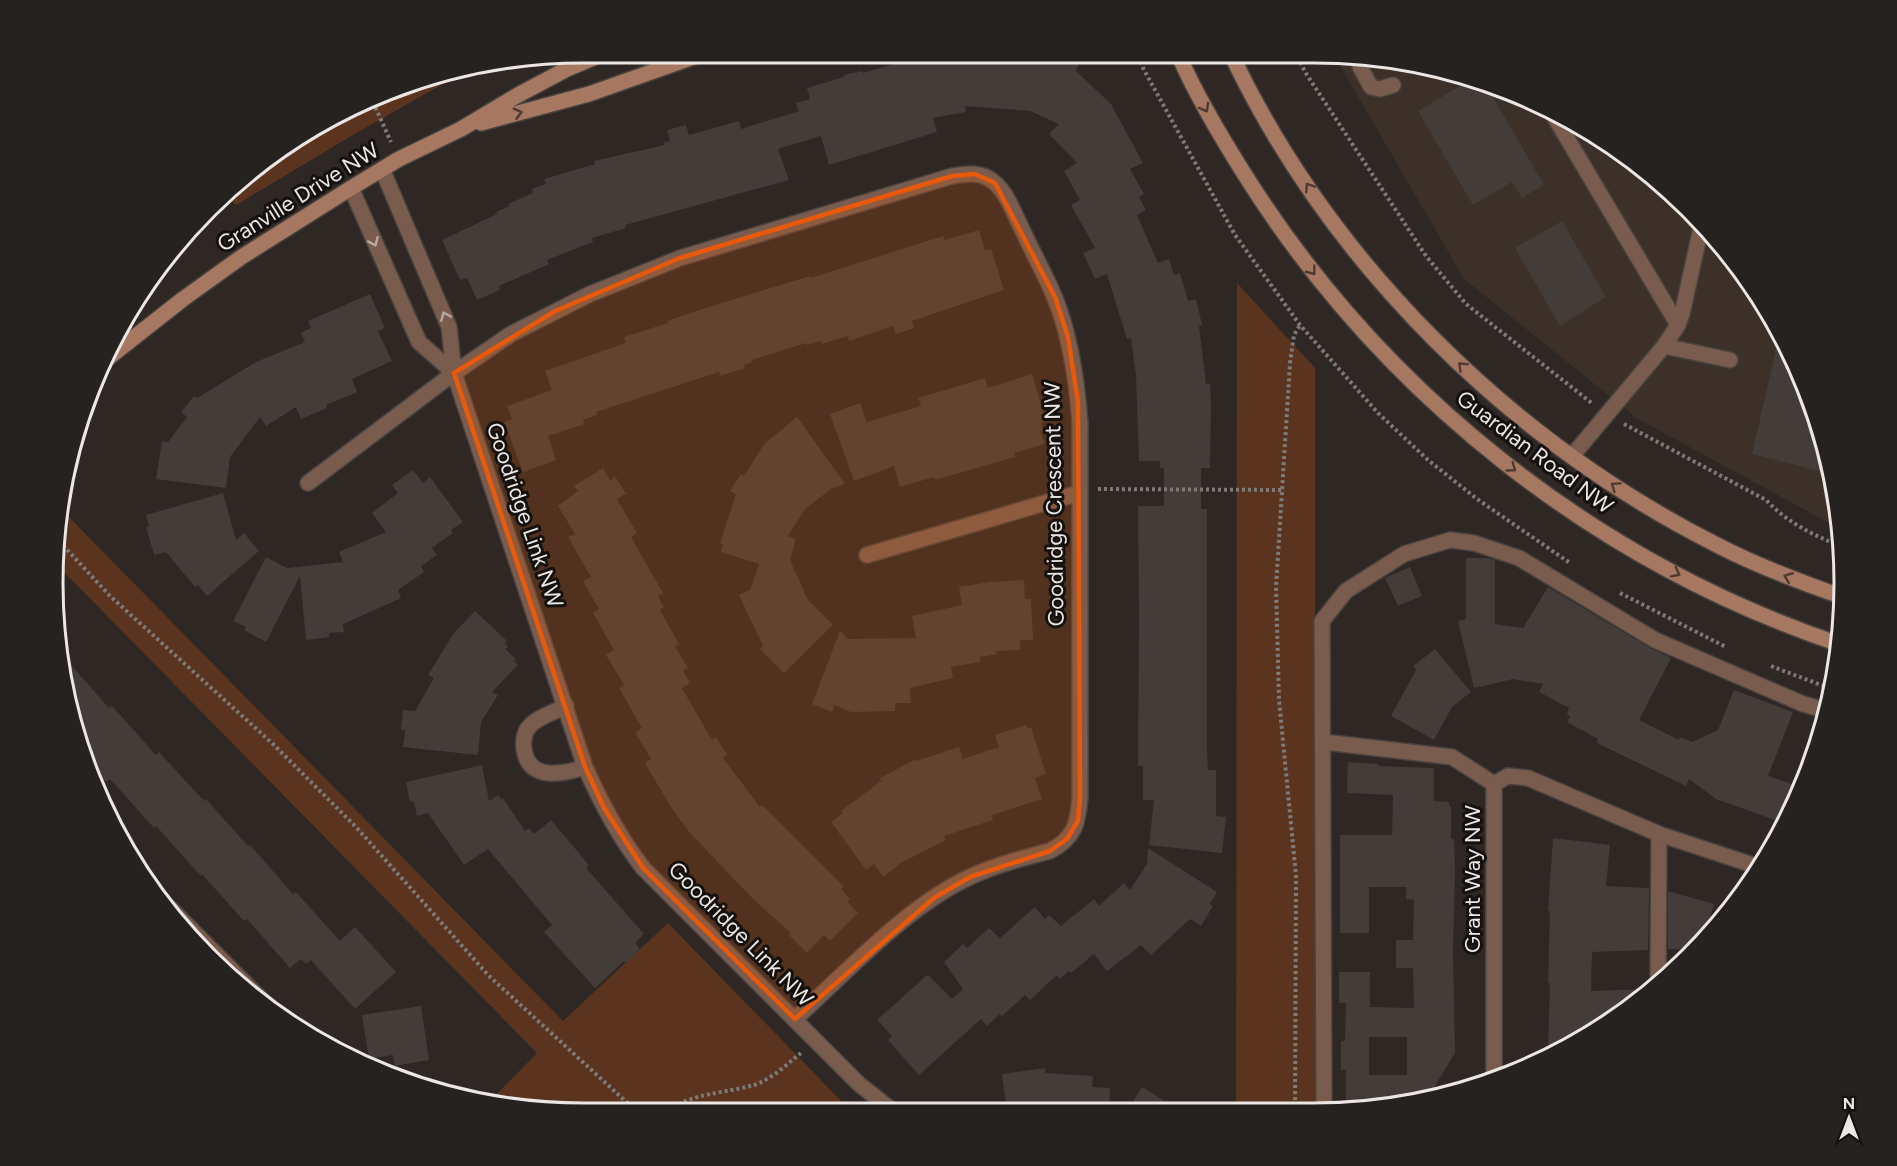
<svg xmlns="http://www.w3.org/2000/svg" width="1897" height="1166" font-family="Figtree,sans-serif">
<rect width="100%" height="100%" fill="#2e2724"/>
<path fill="#3c3029" d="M 1335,57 L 1383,57 L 1517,93 L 1637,162 L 1713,233 L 1773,317 L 1816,412 L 1840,513 L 1840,529 L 1638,419 L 1464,279 Z"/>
<path fill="#5b341f" d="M 464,72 L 358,132 L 236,205 L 227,197 L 260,162 L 413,81 Z
M 1237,283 L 1315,368 L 1315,1112 L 1236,1112 Z
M 64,512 L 563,1021 L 668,923 L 850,1110 L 514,1109 L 489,1102 L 537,1053 L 56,564 Z"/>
<path fill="#433c38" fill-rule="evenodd" d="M 927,54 L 1083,55 L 1076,71 L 1111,104 L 1143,163 L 1130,169 L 1144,194 L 1139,197 L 1146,210 L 1137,215 L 1158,263 L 1169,259 L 1174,275 L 1180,273 L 1188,301 L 1196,299 L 1202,325 L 1199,326 L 1206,384 L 1210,384 L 1211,403 L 1210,468 L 1201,468 L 1201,509 L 1207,509 L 1207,748 L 1208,770 L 1216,770 L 1216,816 L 1226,817 L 1222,853 L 1149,845 L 1154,800 L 1143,800 L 1143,766 L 1138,766 L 1139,617 L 1138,506 L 1164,506 L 1164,468 L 1160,468 L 1160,461 L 1139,461 L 1136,376 L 1131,338 L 1127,339 L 1107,274 L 1095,279 L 1083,253 L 1095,248 L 1071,205 L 1080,200 L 1064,171 L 1077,163 L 1049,134 L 1059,124 L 1030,111 L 965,106 L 966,112 L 933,118 L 937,132 L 829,165 L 821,136 L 784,147 L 778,149 L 789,180 L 625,225 L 626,228 L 592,238 L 593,242 L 547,260 L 549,264 L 499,286 L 500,290 L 477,300 L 467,278 L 460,280 L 442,240 L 497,214 L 496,212 L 509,206 L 508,204 L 533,193 L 532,189 L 546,184 L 544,179 L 595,164 L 594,161 L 665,145 L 664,142 L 670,141 L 667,130 L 686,125 L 689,135 L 739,121 L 741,129 L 799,111 L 796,103 L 810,99 L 807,88 L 844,77 L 844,75 L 862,71 L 863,73 Z
M 1470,80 L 1486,85 L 1544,185 L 1522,198 L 1512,182 L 1473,205 L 1418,111 Z
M 1562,221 L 1606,297 L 1560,326 L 1515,248 Z
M 979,230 L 985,250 L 991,249 L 1004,290 L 912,321 L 914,328 L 896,334 L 893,326 L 849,341 L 848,336 L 822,344 L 820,341 L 807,345 L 806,343 L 752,360 L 753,362 L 744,365 L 745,368 L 720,376 L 719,372 L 596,412 L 597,415 L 583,420 L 584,424 L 548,436 L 556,460 L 523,472 L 504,422 L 512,419 L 507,406 L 552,390 L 545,371 L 626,343 L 624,337 L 668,323 L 667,321 L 699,310 L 810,276 L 811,278 L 943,236 L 945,240 Z
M 370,294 L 385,328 L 378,331 L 392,361 L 352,379 L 357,392 L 326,405 L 327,408 L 301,419 L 296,407 L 266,426 L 260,417 L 230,457 L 226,488 L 156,479 L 162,441 L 168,442 L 187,417 L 181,412 L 194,396 L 197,398 L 256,362 L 305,342 L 301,333 L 311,328 L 308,321 Z
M 1780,332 L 1816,412 L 1827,456 L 1823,472 L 1752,454 Z
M 1032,374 L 1046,421 L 1041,423 L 1044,431 L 1041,432 L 1045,444 L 1014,453 L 1015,457 L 935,480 L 934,477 L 900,487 L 894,466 L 854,481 L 830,414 L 860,403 L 867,422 L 921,406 L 918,398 L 985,378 L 988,388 Z
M 797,417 L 845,484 L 831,489 L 805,509 L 788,536 L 796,539 L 790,560 L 808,600 L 833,625 L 784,673 L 760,649 L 763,646 L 739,595 L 750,590 L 759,564 L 721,552 L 723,544 L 720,543 L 736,494 L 730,491 L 741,474 L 744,476 L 764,444 Z
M 603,468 L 610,480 L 615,476 L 626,494 L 617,499 L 637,533 L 631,537 L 663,593 L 658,596 L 664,607 L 660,610 L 679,644 L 675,646 L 688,668 L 683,671 L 690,683 L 682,688 L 712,740 L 716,737 L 727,755 L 723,758 L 760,807 L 762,805 L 844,887 L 841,889 L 850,899 L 847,902 L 858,913 L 830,941 L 824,935 L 807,953 L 789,935 L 791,933 L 753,899 L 690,833 L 672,809 L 645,763 L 651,759 L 635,732 L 642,728 L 619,688 L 624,685 L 606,655 L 614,650 L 593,613 L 599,609 L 583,581 L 591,577 L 568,537 L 575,534 L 558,506 L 578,491 L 574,486 Z
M 413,470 L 423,483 L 430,477 L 463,522 L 451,530 L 453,533 L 432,548 L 437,555 L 421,566 L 424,572 L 398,590 L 401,598 L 343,624 L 344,632 L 329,633 L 329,637 L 306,640 L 300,576 L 266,642 L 244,630 L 246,627 L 233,621 L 266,557 L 287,568 L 343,562 L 339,552 L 386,532 L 372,513 L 398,493 L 392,485 Z
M 223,493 L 236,540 L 244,533 L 259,551 L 207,596 L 198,585 L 195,587 L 166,552 L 154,555 L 146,527 L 149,526 L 146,515 Z
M 1466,558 L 1487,558 L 1495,560 L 1495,624 L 1523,628 L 1548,587 L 1650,648 L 1671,658 L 1639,720 L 1679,740 L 1680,737 L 1692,742 L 1718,730 L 1734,690 L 1793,712 L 1768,776 L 1801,787 L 1786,824 L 1716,799 L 1689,779 L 1686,786 L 1599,744 L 1596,742 L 1598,739 L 1567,722 L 1570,716 L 1567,715 L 1569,708 L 1539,692 L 1543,684 L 1513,679 L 1474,688 L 1458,621 L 1466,619 Z
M 1410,567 L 1422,596 L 1398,606 L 1385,578 Z
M 1024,580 L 1025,599 L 1031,599 L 1033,640 L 1020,640 L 1020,650 L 996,651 L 997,654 L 980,657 L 980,662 L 951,667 L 953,678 L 910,688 L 911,703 L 895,703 L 895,711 L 851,712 L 834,705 L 832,712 L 812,704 L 840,631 L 848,639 L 916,638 L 912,616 L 962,605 L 959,587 L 990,582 Z
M 475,611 L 507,641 L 505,643 L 508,647 L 505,649 L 516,659 L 514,661 L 518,665 L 492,692 L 498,695 L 481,722 L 478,755 L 403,747 L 405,730 L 401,730 L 403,710 L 415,711 L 434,678 L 428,675 L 453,634 Z
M 1435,649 L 1471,692 L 1452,707 L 1434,740 L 1391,716 L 1416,670 L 1413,666 Z
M 65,658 L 109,708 L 112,706 L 156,755 L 159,752 L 204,801 L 206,799 L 248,846 L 250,845 L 293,894 L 296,892 L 340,941 L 355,927 L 396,972 L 355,1009 L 311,960 L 306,964 L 301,959 L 290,968 L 247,919 L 244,921 L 202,874 L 201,876 L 156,826 L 154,828 L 110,779 L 106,782 L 81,753 Z
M 1026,725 L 1028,728 L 1031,727 L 1046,774 L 1035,778 L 1042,799 L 992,815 L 993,820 L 944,836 L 946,840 L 901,863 L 883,877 L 874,864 L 866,870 L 831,822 L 843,813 L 841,811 L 881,781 L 880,778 L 916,759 L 917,761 L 959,747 L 963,759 L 999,747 L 995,735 Z
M 1348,762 L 1379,764 L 1378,766 L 1434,768 L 1434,801 L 1449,802 L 1449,806 L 1451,806 L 1451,839 L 1454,839 L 1455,871 L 1453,951 L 1455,1053 L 1427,1099 L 1349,1112 L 1346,1112 L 1346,1070 L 1341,1070 L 1341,1041 L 1345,1041 L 1346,1003 L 1339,1003 L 1339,972 L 1370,972 L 1370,1007 L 1414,1008 L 1413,968 L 1396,968 L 1396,940 L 1413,940 L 1414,900 L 1406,899 L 1406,887 L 1369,887 L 1369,933 L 1340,933 L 1340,835 L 1392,835 L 1393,795 L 1347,793 ZM 1369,1037 L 1407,1037 L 1407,1075 L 1369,1075 Z
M 482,765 L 489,801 L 498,795 L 501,799 L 503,798 L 525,831 L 529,828 L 534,834 L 551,820 L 589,865 L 586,868 L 644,934 L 635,943 L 640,949 L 626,963 L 624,961 L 595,988 L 544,932 L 552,925 L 488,849 L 464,865 L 428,813 L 417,816 L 414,802 L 410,802 L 406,782 Z
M 1553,838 L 1610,845 L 1606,886 L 1649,888 L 1648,950 L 1592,952 L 1591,991 L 1649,989 L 1650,992 L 1579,1043 L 1561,1050 L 1548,1050 L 1550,983 L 1548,983 L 1550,911 L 1548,911 Z
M 1148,848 L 1217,892 L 1210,904 L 1213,906 L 1201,926 L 1190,919 L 1151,955 L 1141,945 L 1107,971 L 1094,954 L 1071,973 L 1069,971 L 1060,979 L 1057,975 L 1030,1000 L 1025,995 L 1002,1016 L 1000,1014 L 987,1026 L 981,1019 L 919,1075 L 888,1040 L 892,1036 L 877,1020 L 926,976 L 928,975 L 952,999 L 963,989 L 944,962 L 963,944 L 967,948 L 989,928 L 1000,938 L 1035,907 L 1045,919 L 1049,915 L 1061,926 L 1094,899 L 1099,906 L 1124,883 L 1130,890 L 1147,864 Z
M 1668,891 L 1714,904 L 1703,940 L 1678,967 L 1679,949 L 1668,949 Z
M 421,1006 L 429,1060 L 395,1066 L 393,1055 L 369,1059 L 362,1015 Z
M 1045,1068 L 1045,1073 L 1093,1076 L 1092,1087 L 1110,1088 L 1109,1111 L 1007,1111 L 1002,1074 Z
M 1142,1087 L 1182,1112 L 1127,1111 Z"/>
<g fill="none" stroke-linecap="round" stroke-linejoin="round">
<g stroke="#49423f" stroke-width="18">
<path id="lane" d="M 1360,67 L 1371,87 L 1380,89 L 1393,85
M 1552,113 L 1678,325 L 1664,346 L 1572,456
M 1678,325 L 1682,314 L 1702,223
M 1664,346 L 1730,360
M 1324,742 L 1452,757 L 1494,784
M 1658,986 L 1659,834
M 1324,1112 L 1322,621 L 1346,591 L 1404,554 L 1450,540 L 1474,543 L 1519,558 L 1655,640 L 1803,704 L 1828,711"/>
</g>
<g stroke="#49423f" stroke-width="18">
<path id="street" d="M 382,169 L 449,327 L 454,373 L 585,767 C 601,803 619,837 643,868 L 859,1084 L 893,1111
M 351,188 L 419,342 L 454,373
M 308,483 L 454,373 L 511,334 L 590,294 L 680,258 L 952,176 C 964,174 977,172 988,178 C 1005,187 1013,211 1021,227 C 1032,251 1045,274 1055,298 C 1071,338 1077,381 1080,423 L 1080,797 C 1078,823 1075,838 1050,851 C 1023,858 996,865 970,877 C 907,906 847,972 795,1019
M 867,555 L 1079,493
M 566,706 C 555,712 537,717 529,727 C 524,732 523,742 524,749 C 528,782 564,774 585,767
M 170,908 L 274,1012
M 1494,1078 L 1494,784 L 1508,776 L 1528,778 L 1659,834 L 1759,867"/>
</g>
<g stroke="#49423f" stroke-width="18">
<path id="secondary" d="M 1179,56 C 1197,97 1221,137 1245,175 C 1382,393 1595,562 1839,644
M 1232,56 C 1332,265 1511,441 1717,545 C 1757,566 1800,582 1843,597
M 481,123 L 589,94 L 705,53
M 108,358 L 183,299 L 243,256 L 351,188 L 399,159 L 461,129 L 518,95 L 567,69 L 605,53"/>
</g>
<path stroke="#807a77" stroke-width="4" stroke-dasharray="3 3" stroke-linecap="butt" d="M 1138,56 L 1144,70 L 1235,235 L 1300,325 L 1378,413 L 1428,460 L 1477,499 L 1570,563
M 1297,57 L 1307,75 L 1426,256 L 1466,304 L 1593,404
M 373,102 L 391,142
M 1624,424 L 1766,500 C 1787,522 1812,535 1841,546
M 1098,489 L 1283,490
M 59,541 L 110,596 L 273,744 L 356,827 L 489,976 L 634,1109
M 1620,593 L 1726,647
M 1771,666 L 1829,688
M 668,1110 C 693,1093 726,1093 754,1085 C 772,1079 787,1064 801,1053
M 1295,1112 L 1296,876 L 1279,700 L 1276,587 L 1290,363 L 1294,335 L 1300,325"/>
<use href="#lane" stroke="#795c4d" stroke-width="15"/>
<use href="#street" stroke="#795c4d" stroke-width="15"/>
<use href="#secondary" stroke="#a67861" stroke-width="15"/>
</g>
<defs><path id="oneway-chevron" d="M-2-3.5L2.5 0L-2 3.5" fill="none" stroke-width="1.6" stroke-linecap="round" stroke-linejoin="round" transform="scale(1.5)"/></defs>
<g stroke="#4e3a30">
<use href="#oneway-chevron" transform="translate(1205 108) rotate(61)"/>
<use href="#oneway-chevron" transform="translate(518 113) rotate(-15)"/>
<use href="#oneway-chevron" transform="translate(1309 187) rotate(-123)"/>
<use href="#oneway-chevron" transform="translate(1312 271) rotate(53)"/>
<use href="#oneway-chevron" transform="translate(1462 366) rotate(-136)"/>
<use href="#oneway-chevron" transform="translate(1512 468) rotate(36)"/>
<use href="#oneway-chevron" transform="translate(1615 486) rotate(-145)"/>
<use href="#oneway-chevron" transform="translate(1676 573) rotate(27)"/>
<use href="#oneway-chevron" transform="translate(1788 577) rotate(-158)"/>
</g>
<g stroke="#b8a8a1">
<use href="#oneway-chevron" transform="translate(374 242) rotate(66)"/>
<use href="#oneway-chevron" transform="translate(445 316) rotate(-113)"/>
</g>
<path fill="#e8590c" fill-opacity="0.2" stroke="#e8590c" stroke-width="4.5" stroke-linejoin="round" d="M 975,174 L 995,183 L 1055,297 L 1068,337 L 1078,402 L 1080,797 L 1078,821 L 1067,839 L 1050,851 L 970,877 L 934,898 L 795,1019 L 643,868 L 604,808 L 585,767 L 454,373 L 555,311 L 680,258 L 952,176 Z"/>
<g text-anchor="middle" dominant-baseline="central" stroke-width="6" stroke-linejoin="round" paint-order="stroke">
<g font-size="22" fill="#ece7e5" stroke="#14110f">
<text transform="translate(298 197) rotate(-32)">Granville Drive NW</text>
<text transform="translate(1535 452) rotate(37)">Guardian Road NW</text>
<text transform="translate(1054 504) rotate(-91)">Goodridge Crescent NW</text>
<text transform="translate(525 515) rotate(71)">Goodridge Link NW</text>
<text transform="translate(1472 879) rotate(-90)">Grant Way NW</text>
<text transform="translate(741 934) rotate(45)">Goodridge Link NW</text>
</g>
</g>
<path d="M0 0H1897V1166H0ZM583 63H1314A520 520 0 0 1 1834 583V583A520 520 0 0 1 1314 1103H583A520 520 0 0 1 63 583V583A520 520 0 0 1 583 63Z" fill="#252220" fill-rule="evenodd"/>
<path fill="none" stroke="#ece7e5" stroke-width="3" d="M583 63H1314A520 520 0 0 1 1834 583V583A520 520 0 0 1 1314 1103H583A520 520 0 0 1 63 583V583A520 520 0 0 1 583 63Z"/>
<g transform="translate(1849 1118)" stroke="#14110f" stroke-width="4.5" paint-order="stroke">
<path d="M0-4.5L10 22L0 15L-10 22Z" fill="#ece7e5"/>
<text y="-9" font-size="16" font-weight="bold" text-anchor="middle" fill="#ece7e5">N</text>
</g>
</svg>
